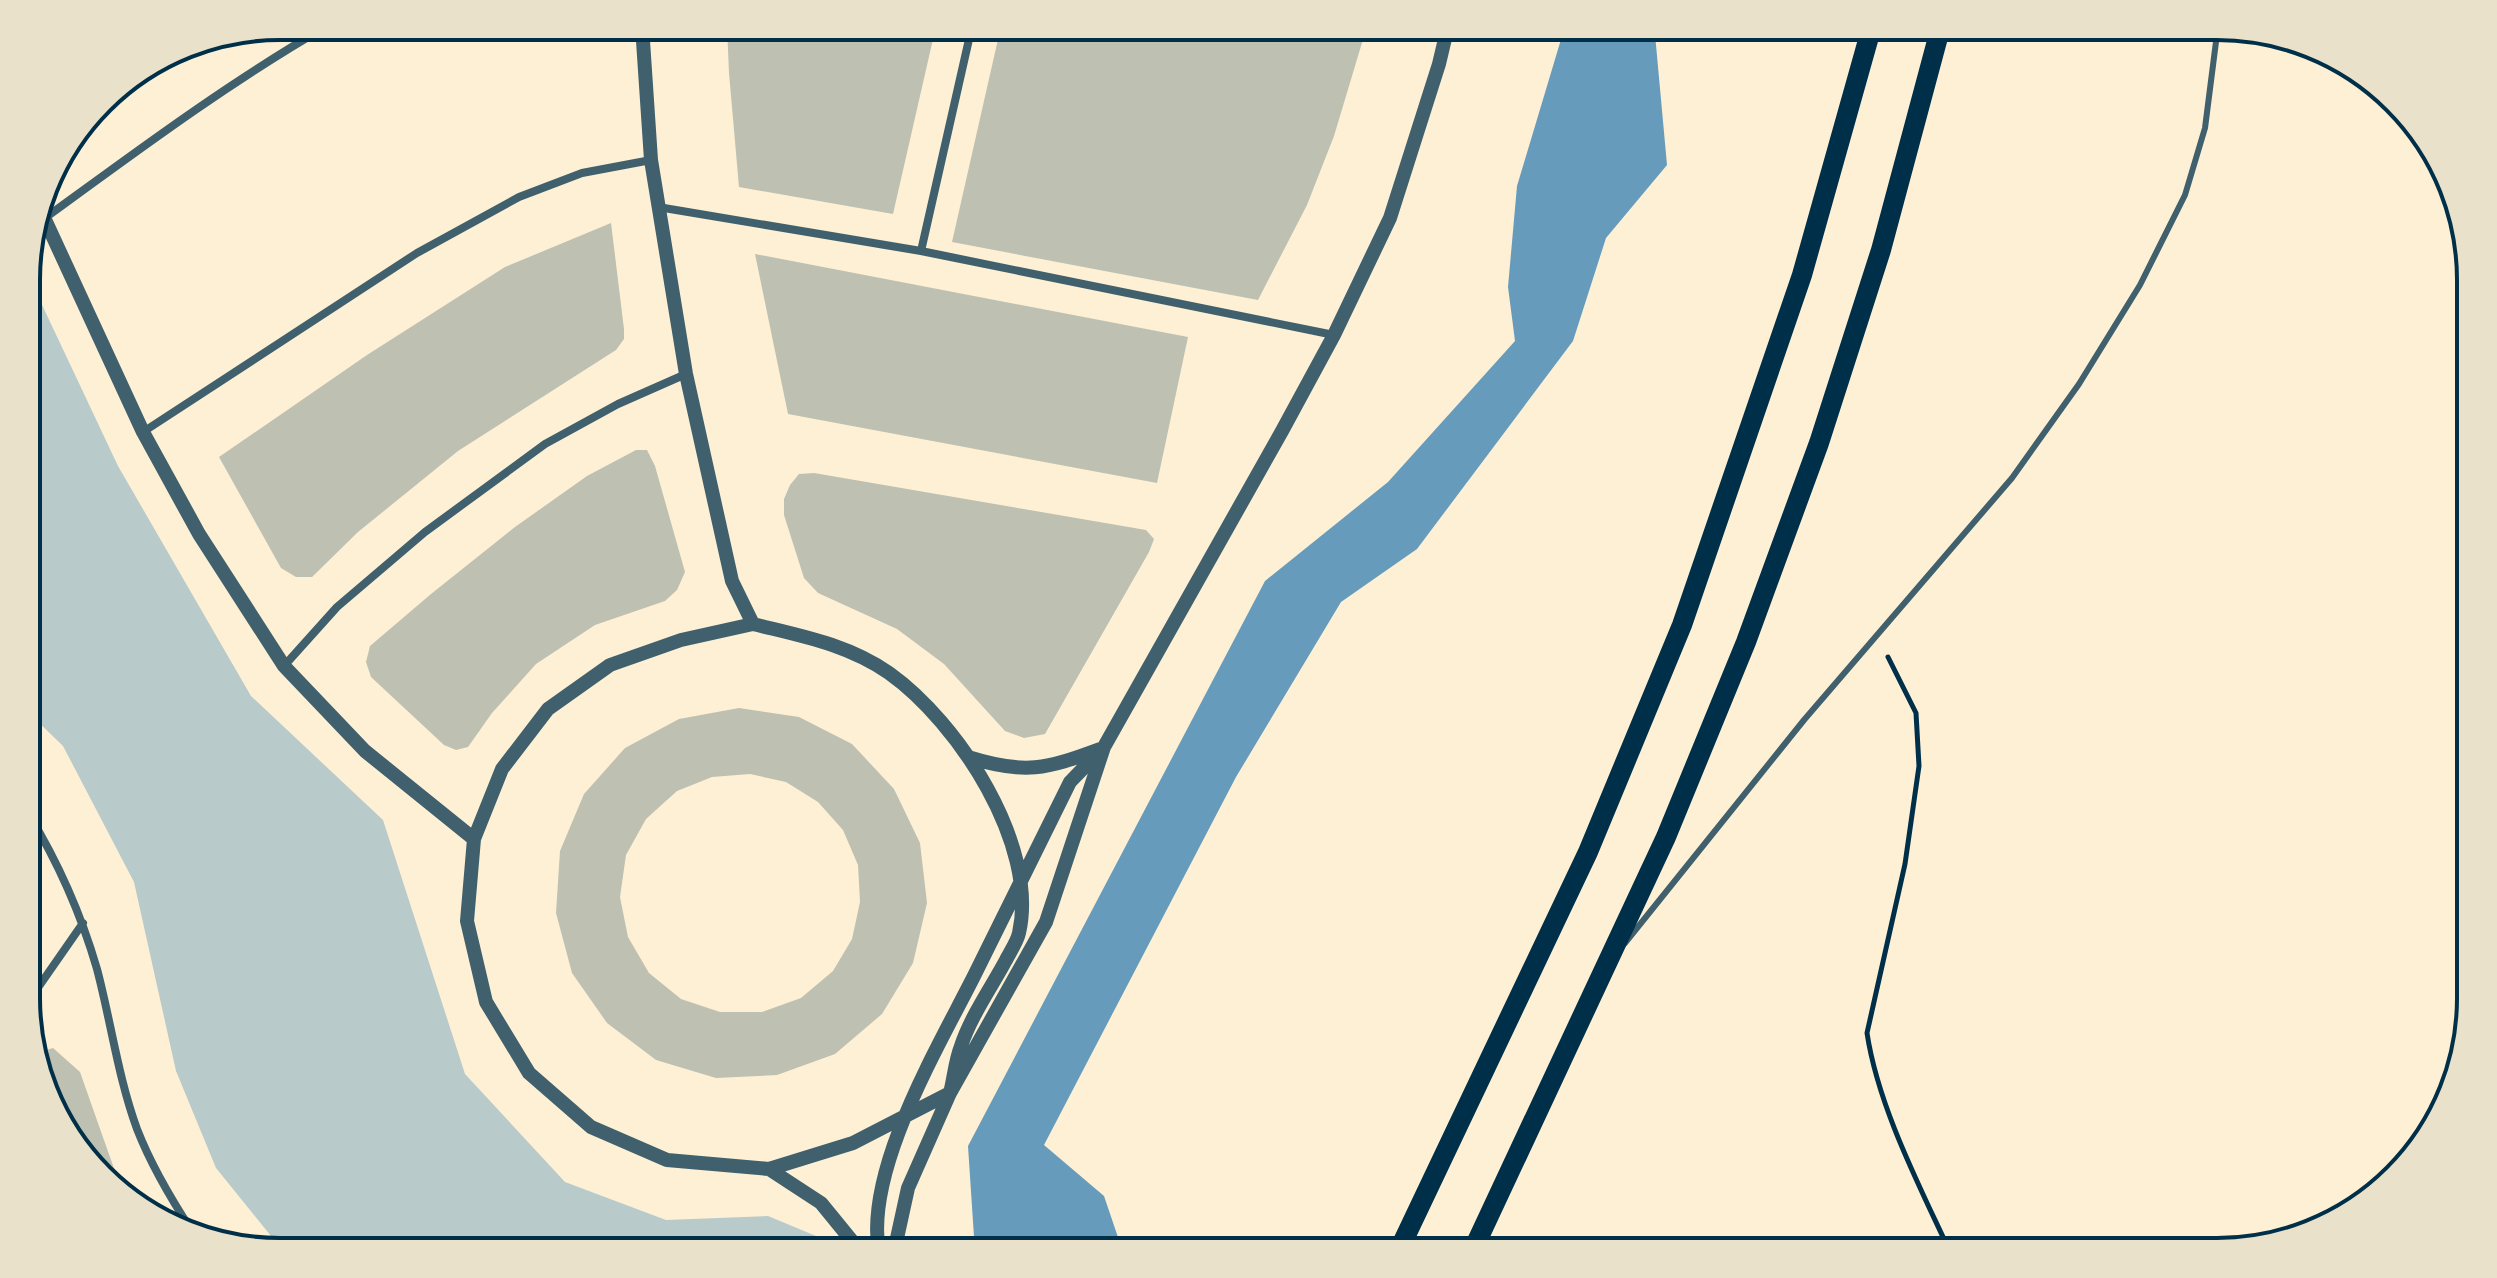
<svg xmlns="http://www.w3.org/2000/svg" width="2497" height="1278" font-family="Roboto,sans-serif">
<rect width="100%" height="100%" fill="#fdf0d5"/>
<path fill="#b9caca" d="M 27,273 L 118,466 L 251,696 L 383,820 L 465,1074 L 565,1182 L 666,1220 L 768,1216 L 828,1241 L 831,1252 L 284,1252 L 216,1168 L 176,1071 L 134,882 L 63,746 L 28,712 Z"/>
<path fill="#669bbc" d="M 1565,26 L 1657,26 L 1655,34 L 1667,165 L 1606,238 L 1573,341 L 1417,549 L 1341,602 L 1236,777 L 1044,1145 L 1104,1196 L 1123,1252 L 975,1252 L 968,1146 L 1265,581 L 1388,482 L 1515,341 L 1508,287 L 1517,186 Z"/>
<path fill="#bec0b2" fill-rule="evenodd" d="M 727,26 L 936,26 L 893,214 L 739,187 L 729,73 Z
M 1001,26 L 1367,26 L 1334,136 L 1307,205 L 1258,300 L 952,242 Z
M 202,42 L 96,111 L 96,110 L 112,89 L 183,45 Z
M 611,223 L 624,329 L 624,339 L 616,350 L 458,451 L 358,532 L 312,577 L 296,577 L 281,568 L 219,457 L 367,355 L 505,267 Z
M 755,254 L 1188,337 L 1157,483 L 788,414 Z
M 636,450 L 647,450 L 655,466 L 685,572 L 677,590 L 665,601 L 595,625 L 536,664 L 492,713 L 468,747 L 456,750 L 444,745 L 371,677 L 366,662 L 370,646 L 431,594 L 515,527 L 587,476 Z
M 814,473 L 1146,530 L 1154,539 L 1149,552 L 1045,734 L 1024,738 L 1005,731 L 944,664 L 897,629 L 818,593 L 804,578 L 784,515 L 784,499 L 790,485 L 799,474 Z
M 739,708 L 799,717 L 852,744 L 894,789 L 920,843 L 927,903 L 913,963 L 882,1014 L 835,1054 L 777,1075 L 716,1078 L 656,1060 L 607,1023 L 572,973 L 556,913 L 560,851 L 584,794 L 625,748 L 679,719 ZM 750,774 L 786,782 L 818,802 L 843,830 L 858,865 L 860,902 L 852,939 L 833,971 L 801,998 L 762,1012 L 720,1012 L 681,999 L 649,973 L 628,937 L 620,897 L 626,855 L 646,819 L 677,791 L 712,777 Z
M 28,890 L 35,911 L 32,944 L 28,949 Z
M 53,1048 L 80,1072 L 117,1177 L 126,1192 L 78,1152 L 37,1053 Z"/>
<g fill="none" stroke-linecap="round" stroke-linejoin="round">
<path stroke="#003049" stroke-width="5" d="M 1888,657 L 1916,713 L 1919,766 L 1905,864 L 1867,1033 C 1878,1106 1919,1185 1950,1252"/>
<path stroke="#3f606c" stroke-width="6" d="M 1625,943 L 1804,720 L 2012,478 L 2079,384 L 2140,285 L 2185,195 L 2205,128 L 2218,26"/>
<path stroke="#3f606c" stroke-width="8" d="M 658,207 L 921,251 L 972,26
M 45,218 C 137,151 228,83 327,26
M 921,251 L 1334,335
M 143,432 L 417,253 L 519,197 L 582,173 L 651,160
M 284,666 L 337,607 L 425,532 L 545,444 L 618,404 L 686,374
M 28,813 C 58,862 81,914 97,969 C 111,1022 118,1077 137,1129 C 151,1165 171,1199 192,1231
M 28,1002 L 83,923"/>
<path stroke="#3f606c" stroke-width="14" d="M 642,26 L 651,160 L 686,374 L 732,581 L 753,624
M 41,211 L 143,432 L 199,534 L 284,666 L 365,751 L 474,839
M 753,624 C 801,636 847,644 889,673 C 958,722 1039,845 1019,933 C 1017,942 1010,952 1006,960 C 991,988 971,1016 961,1046 C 955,1061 954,1078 950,1093 L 853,1143 L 769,1169 L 667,1160 L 591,1127 L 529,1073 L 486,1002 L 467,921 L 474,839 L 502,769 L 548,709 L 610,665 L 681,640 Z
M 968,757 C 1025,775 1046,769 1100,749
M 769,1169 L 821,1203 L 861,1252
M 879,1252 C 864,1170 939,1046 975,974 C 1007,910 1039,846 1070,782 L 1101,750
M 894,1252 L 908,1188 L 950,1093 L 1046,922 L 1104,747 L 1282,431 L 1334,335 L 1390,218 L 1439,64 L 1448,26"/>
<path stroke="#003049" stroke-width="20" d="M 1398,1252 L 1588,852 L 1682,625 L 1802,275 L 1872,26
M 1472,1252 L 1666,837 L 1746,642 L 1819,443 L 1881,250 L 1941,26"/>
</g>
<path d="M0 0H2497V1278H0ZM280 40H2217A240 240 0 0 1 2457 280V998A240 240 0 0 1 2217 1238H280A240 240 0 0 1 40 998V280A240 240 0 0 1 280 40Z" fill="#e9e1ca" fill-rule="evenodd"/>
<path fill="none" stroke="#003049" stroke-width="4" d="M280 40H2217A240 240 0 0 1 2457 280V998A240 240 0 0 1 2217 1238H280A240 240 0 0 1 40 998V280A240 240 0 0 1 280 40Z"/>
</svg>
